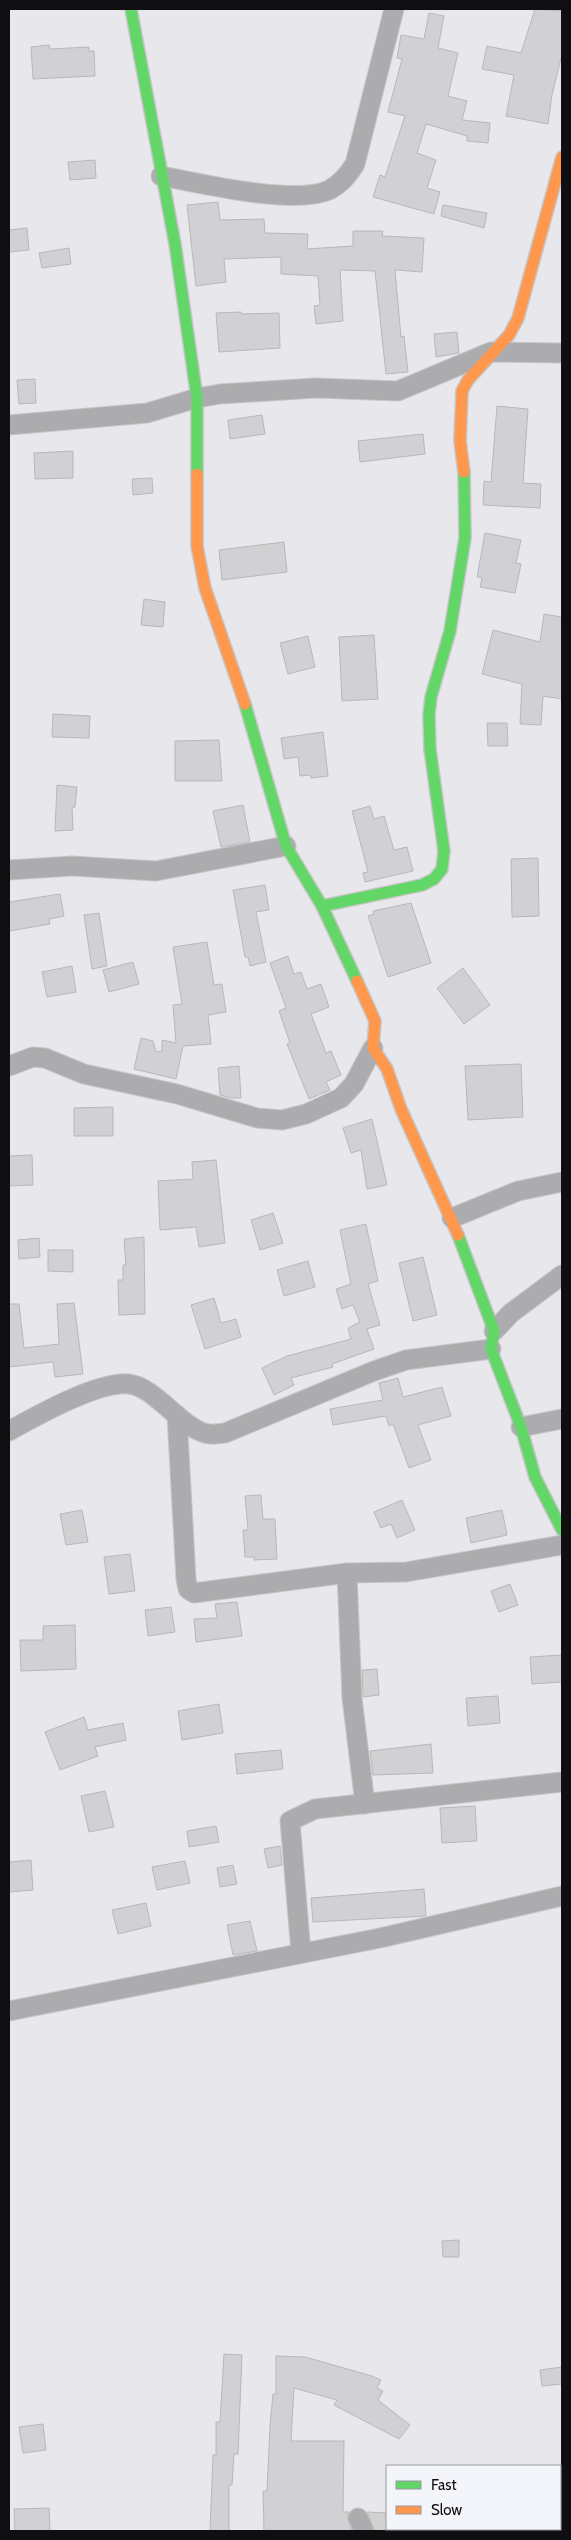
<svg xmlns="http://www.w3.org/2000/svg" width="571" height="2540" font-family="Cabin,sans-serif">
<rect width="100%" height="100%" fill="#e8e8ec"/>
<path fill="#d1d0d3" stroke="#b8b7b9" d="M 535,9 L 562,11 L 562,54 L 552,95 L 548,124 L 506,116 L 514,75 L 482,69 L 487,46 L 521,53 Z
M 429,13 L 444,16 L 438,48 L 458,53 L 448,96 L 467,101 L 462,120 L 490,123 L 488,143 L 467,141 L 467,136 L 426,124 L 417,153 L 436,160 L 427,188 L 440,192 L 434,214 L 373,197 L 380,175 L 385,177 L 405,116 L 388,112 L 402,59 L 397,58 L 401,35 L 424,39 Z
M 49,45 L 50,49 L 89,47 L 89,51 L 94,51 L 95,76 L 33,79 L 31,47 Z
M 95,160 L 96,178 L 70,180 L 68,162 Z
M 218,202 L 220,220 L 264,219 L 265,233 L 308,234 L 307,249 L 353,246 L 353,231 L 383,231 L 382,236 L 424,238 L 422,272 L 395,270 L 401,337 L 404,336 L 408,372 L 386,374 L 375,271 L 340,270 L 343,321 L 316,324 L 314,306 L 320,305 L 318,276 L 281,274 L 281,257 L 224,259 L 226,282 L 196,286 L 187,205 Z
M 443,205 L 487,213 L 484,228 L 441,216 Z
M 27,228 L 29,250 L 9,252 L 9,230 Z
M 69,248 L 71,264 L 42,268 L 39,253 Z
M 241,312 L 241,314 L 279,313 L 280,348 L 219,352 L 216,313 Z
M 457,332 L 459,353 L 436,357 L 434,334 Z
M 35,379 L 36,403 L 19,404 L 17,380 Z
M 497,406 L 528,409 L 523,483 L 541,484 L 540,508 L 483,505 L 484,481 L 491,482 Z
M 262,415 L 265,434 L 230,439 L 228,420 Z
M 423,434 L 425,454 L 360,462 L 358,441 Z
M 73,451 L 73,478 L 35,479 L 34,453 Z
M 152,478 L 153,493 L 133,495 L 132,479 Z
M 485,533 L 521,540 L 516,563 L 521,564 L 515,593 L 480,587 L 482,578 L 477,577 Z
M 284,542 L 287,572 L 222,580 L 219,550 Z
M 144,599 L 165,602 L 163,627 L 141,625 Z
M 544,614 L 562,617 L 562,699 L 543,696 L 541,725 L 520,724 L 522,684 L 482,674 L 493,630 L 540,642 Z
M 374,635 L 378,699 L 342,701 L 339,637 Z
M 308,636 L 315,667 L 288,674 L 280,643 Z
M 53,714 L 90,716 L 89,738 L 52,737 Z
M 487,723 L 507,723 L 508,746 L 488,746 Z
M 323,732 L 328,776 L 311,778 L 310,775 L 300,776 L 298,757 L 284,759 L 281,738 Z
M 219,740 L 222,781 L 175,781 L 175,741 Z
M 57,785 L 77,787 L 75,807 L 72,807 L 73,830 L 55,831 Z
M 243,805 L 250,842 L 221,847 L 213,811 Z
M 370,806 L 374,819 L 384,816 L 394,850 L 407,847 L 413,871 L 365,882 L 363,873 L 368,872 L 352,811 Z
M 538,858 L 539,916 L 512,917 L 511,859 Z
M 265,885 L 269,910 L 256,912 L 266,962 L 250,966 L 248,957 L 245,957 L 233,890 Z
M 60,894 L 64,916 L 49,919 L 50,924 L 9,931 L 9,902 Z
M 411,903 L 431,963 L 388,977 L 368,916 L 374,914 L 373,911 Z
M 99,913 L 107,966 L 92,969 L 84,915 Z
M 207,942 L 214,985 L 222,984 L 226,1012 L 208,1015 L 211,1044 L 183,1046 L 176,1079 L 134,1069 L 141,1038 L 153,1041 L 156,1052 L 162,1051 L 162,1040 L 176,1043 L 173,1005 L 182,1004 L 173,947 Z
M 288,956 L 294,974 L 301,972 L 307,989 L 321,984 L 329,1007 L 311,1014 L 326,1053 L 331,1051 L 341,1075 L 326,1082 L 330,1090 L 309,1099 L 287,1044 L 290,1043 L 279,1011 L 286,1008 L 270,963 Z
M 133,962 L 139,984 L 109,992 L 103,970 Z
M 72,966 L 76,992 L 47,997 L 42,972 Z
M 463,968 L 490,1005 L 464,1024 L 437,988 Z
M 521,1064 L 523,1117 L 468,1120 L 465,1066 Z
M 239,1066 L 241,1098 L 231,1098 L 220,1095 L 218,1068 Z
M 113,1107 L 113,1136 L 74,1136 L 74,1108 Z
M 372,1119 L 387,1185 L 367,1189 L 361,1150 L 351,1153 L 343,1128 Z
M 32,1155 L 33,1185 L 9,1186 L 9,1156 Z
M 216,1160 L 225,1243 L 199,1247 L 196,1227 L 160,1230 L 158,1181 L 193,1179 L 192,1162 Z
M 273,1213 L 283,1243 L 260,1250 L 251,1220 Z
M 366,1224 L 378,1281 L 368,1284 L 380,1325 L 367,1329 L 374,1349 L 332,1364 L 333,1367 L 291,1378 L 294,1385 L 274,1395 L 262,1368 L 287,1356 L 351,1339 L 348,1328 L 360,1322 L 353,1305 L 342,1309 L 336,1289 L 351,1284 L 340,1230 Z
M 144,1237 L 145,1314 L 119,1315 L 118,1280 L 123,1280 L 123,1265 L 126,1265 L 124,1239 Z
M 39,1238 L 40,1257 L 19,1259 L 18,1240 Z
M 48,1250 L 73,1250 L 73,1272 L 48,1271 Z
M 423,1257 L 437,1315 L 413,1321 L 399,1263 Z
M 308,1261 L 315,1287 L 284,1296 L 277,1270 Z
M 214,1298 L 221,1323 L 236,1319 L 241,1337 L 205,1349 L 191,1305 Z
M 74,1303 L 83,1374 L 55,1377 L 53,1362 L 9,1367 L 9,1304 L 19,1304 L 24,1348 L 59,1344 L 57,1304 Z
M 398,1378 L 403,1397 L 442,1387 L 451,1416 L 418,1425 L 431,1460 L 409,1468 L 393,1424 L 389,1426 L 386,1416 L 333,1425 L 330,1409 L 383,1400 L 379,1383 Z
M 261,1495 L 263,1519 L 275,1519 L 277,1559 L 254,1560 L 254,1557 L 245,1557 L 243,1530 L 248,1530 L 245,1496 Z
M 402,1500 L 415,1530 L 397,1538 L 391,1524 L 381,1528 L 374,1512 Z
M 82,1510 L 88,1542 L 66,1545 L 60,1514 Z
M 502,1510 L 507,1535 L 471,1543 L 466,1518 Z
M 130,1554 L 135,1591 L 109,1594 L 104,1557 Z
M 510,1584 L 518,1605 L 499,1612 L 491,1591 Z
M 237,1602 L 242,1636 L 196,1642 L 194,1619 L 217,1618 L 215,1604 Z
M 171,1607 L 175,1632 L 148,1636 L 145,1610 Z
M 75,1625 L 76,1669 L 21,1671 L 20,1640 L 43,1640 L 43,1626 Z
M 562,1655 L 562,1682 L 532,1684 L 530,1657 Z
M 377,1669 L 379,1695 L 363,1697 L 362,1670 Z
M 498,1696 L 500,1723 L 468,1726 L 466,1698 Z
M 219,1704 L 223,1733 L 182,1740 L 178,1711 Z
M 84,1717 L 88,1730 L 123,1723 L 126,1740 L 95,1747 L 98,1756 L 60,1770 L 45,1732 Z
M 431,1744 L 433,1773 L 373,1775 L 370,1751 Z
M 281,1750 L 283,1769 L 237,1774 L 235,1754 Z
M 105,1791 L 114,1827 L 89,1832 L 81,1796 Z
M 475,1806 L 477,1841 L 442,1843 L 440,1808 Z
M 216,1826 L 219,1842 L 189,1847 L 187,1831 Z
M 280,1846 L 282,1865 L 268,1868 L 264,1849 Z
M 31,1860 L 33,1890 L 9,1892 L 9,1862 Z
M 185,1861 L 190,1883 L 157,1890 L 152,1867 Z
M 233,1865 L 237,1884 L 220,1887 L 217,1868 Z
M 424,1889 L 426,1916 L 313,1922 L 311,1898 Z
M 146,1903 L 151,1926 L 118,1934 L 112,1910 Z
M 250,1921 L 257,1951 L 233,1955 L 227,1925 Z
M 459,2240 L 459,2257 L 443,2257 L 442,2241 Z
M 224,2354 L 242,2355 L 238,2454 L 234,2454 L 232,2485 L 229,2485 L 229,2531 L 210,2531 L 213,2455 L 216,2455 L 216,2422 L 220,2422 Z
M 276,2356 L 305,2357 L 372,2376 L 381,2380 L 377,2388 L 383,2391 L 378,2400 L 410,2425 L 399,2439 L 334,2405 L 337,2400 L 294,2388 L 291,2441 L 344,2441 L 343,2512 L 349,2512 L 347,2517 L 352,2531 L 264,2531 L 263,2491 L 267,2491 L 270,2426 L 273,2394 L 276,2394 Z
M 562,2367 L 562,2384 L 542,2386 L 540,2370 Z
M 43,2424 L 46,2450 L 23,2453 L 19,2427 Z
M 49,2508 L 50,2531 L 15,2531 L 14,2509 Z
M 367,2512 L 387,2513 L 387,2531 L 375,2531 Z"/>
<g fill="none" stroke-linecap="round" stroke-linejoin="round">
<g stroke="#c6c6c8" stroke-width="21">
<path id="street" d="M 161,176 C 199,183 295,206 329,190 C 341,184 348,175 355,164 L 394,9
M 9,425 L 147,413 L 197,398 L 220,394 L 316,388 L 398,391 L 491,352 L 562,353
M 9,870 L 72,866 L 156,871 L 286,846
M 9,1066 L 33,1057 L 45,1058 L 84,1074 L 177,1094 L 257,1118 L 282,1120 L 306,1114 L 341,1098 L 354,1084 L 373,1048
M 452,1218 L 518,1191 L 562,1182
M 494,1331 L 511,1313 L 562,1275
M 177,1415 L 186,1579 L 188,1589 L 194,1593 L 347,1573 L 406,1572 L 562,1545
M 521,1427 L 562,1419
M 9,1431 C 36,1416 98,1381 129,1384 C 156,1387 184,1432 210,1434 C 215,1435 220,1433 225,1433 L 374,1371 L 406,1360 L 491,1349
M 347,1573 L 352,1698 L 365,1804
M 301,1953 L 290,1821 L 315,1809 L 562,1782
M 9,2011 L 380,1938 L 562,1896
M 358,2518 L 364,2531"/>
</g>
<g stroke="#c6c6c8" stroke-width="14">
<path id="fast" d="M 131,9 L 175,244 L 197,398 L 197,474
M 245,704 L 286,846 L 322,906 L 357,981
M 322,906 L 422,885 L 434,879 L 442,869 L 444,851 L 430,749 L 429,715 L 431,697 L 450,631 L 465,538 L 464,472
M 458,1235 L 494,1331 L 491,1349 L 521,1427 L 535,1477 L 562,1530"/>
</g>
<g stroke="#c6c6c8" stroke-width="14">
<path id="slow" d="M 464,472 L 460,441 L 462,391 L 468,380 L 509,335 L 518,318 L 562,157
M 197,474 L 197,546 L 205,588 L 245,704
M 357,981 L 375,1021 L 373,1048 L 387,1069 L 401,1109 L 458,1235"/>
</g>
<use href="#street" stroke="#acacae" stroke-width="19"/>
<use href="#fast" stroke="#63d668" stroke-width="11"/>
<use href="#slow" stroke="#ff974d" stroke-width="11"/>
</g>
<rect width="571" height="2540" fill="none" stroke="#0f0f11" stroke-width="20"/>
<rect x="386" y="2465" width="175" height="65" fill="#f3f5fb" stroke="#98999d"/>
<rect x="396" y="2481" width="25" height="8" fill="#63d668" stroke="#98999d"/>
<text x="431" y="2490" font-size="15" fill="#0f0f11">Fast</text>
<rect x="396" y="2506" width="25" height="8" fill="#ff974d" stroke="#98999d"/>
<text x="431" y="2515" font-size="15" fill="#0f0f11">Slow</text>
</svg>
